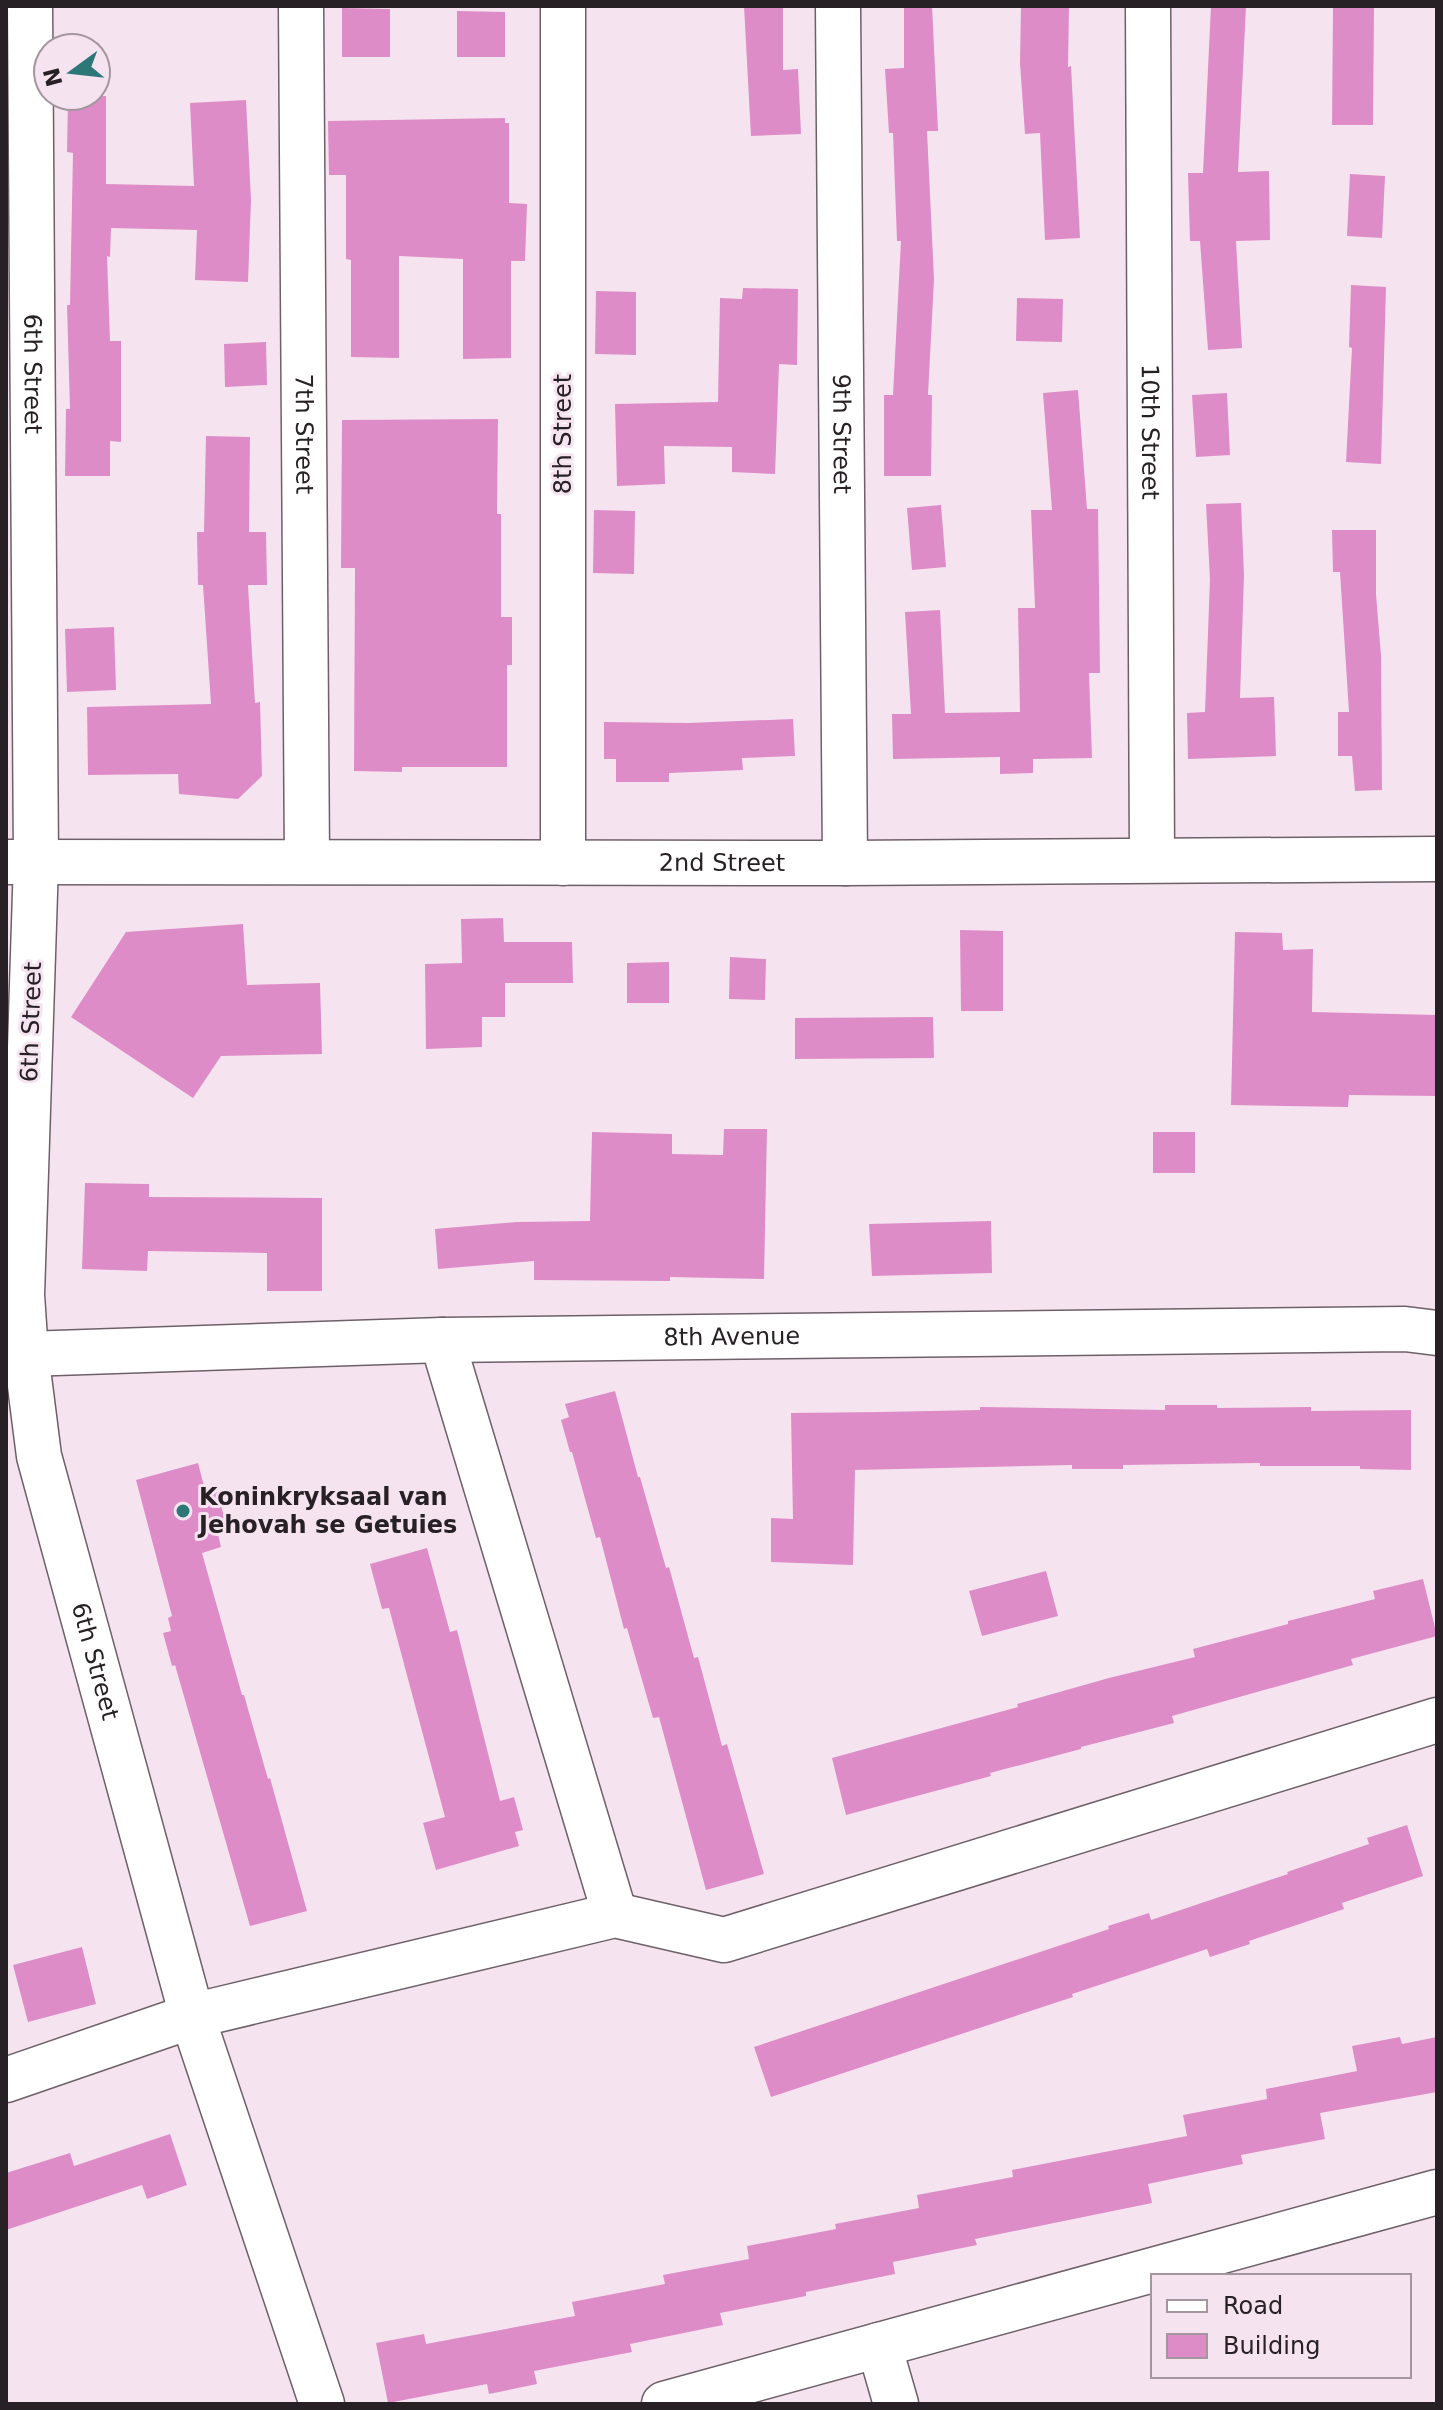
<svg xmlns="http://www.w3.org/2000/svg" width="1443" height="2410" font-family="'DejaVu Sans',sans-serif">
<rect width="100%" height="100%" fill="#f5e4ef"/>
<path fill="#de8cc8" d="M 744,6 L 783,6 L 783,70 L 798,69 L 801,134 L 751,136 Z
M 904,6 L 932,6 L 938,131 L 927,131 L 934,279 L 928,395 L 932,395 L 931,476 L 884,476 L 884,395 L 893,395 L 901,241 L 897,241 L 893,133 L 889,133 L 885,69 L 904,68 Z
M 1021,6 L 1069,6 L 1068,67 L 1071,66 L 1080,238 L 1045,240 L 1040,133 L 1025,134 L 1020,63 Z
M 1211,6 L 1246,6 L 1238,172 L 1269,171 L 1270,240 L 1236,241 L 1242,348 L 1208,350 L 1200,241 L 1190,241 L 1188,173 L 1203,173 Z
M 1333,6 L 1374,6 L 1373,125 L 1332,125 Z
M 342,8 L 390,9 L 390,57 L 342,57 Z
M 457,11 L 505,12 L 505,57 L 457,57 Z
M 68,96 L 106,96 L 106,184 L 194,186 L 190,103 L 246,100 L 251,200 L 248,282 L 195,280 L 197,230 L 111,228 L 110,257 L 107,256 L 110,341 L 121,341 L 121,442 L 110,441 L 110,476 L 65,476 L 66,409 L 70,409 L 67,305 L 70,305 L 73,153 L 67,152 Z
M 505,118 L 505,123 L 509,123 L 509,203 L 527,204 L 525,261 L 511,261 L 511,358 L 463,359 L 463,259 L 399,256 L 399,358 L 351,357 L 351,260 L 346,259 L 346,175 L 329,175 L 328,121 Z
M 1350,174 L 1385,176 L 1382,238 L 1347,236 Z
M 1351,285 L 1386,287 L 1381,464 L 1346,462 L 1352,348 L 1349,347 Z
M 743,288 L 798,289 L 797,365 L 779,364 L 775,474 L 732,472 L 732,447 L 664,446 L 665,484 L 617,486 L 615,404 L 718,402 L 720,298 L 742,299 Z
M 596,291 L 636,292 L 636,355 L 595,354 Z
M 1017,298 L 1063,299 L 1062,342 L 1016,341 Z
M 266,342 L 267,385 L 225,387 L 224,344 Z
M 1078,390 L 1087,509 L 1098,509 L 1100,673 L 1089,673 L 1092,758 L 1033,759 L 1033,773 L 1000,774 L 1000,757 L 893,759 L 892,714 L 911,714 L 905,612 L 940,610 L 945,713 L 1020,712 L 1018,608 L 1035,608 L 1031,510 L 1052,510 L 1043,393 Z
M 1227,393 L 1230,455 L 1196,457 L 1192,395 Z
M 498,419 L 497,514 L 501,514 L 501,617 L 512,617 L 512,665 L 507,665 L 507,767 L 402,767 L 402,772 L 354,771 L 355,568 L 341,568 L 342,420 Z
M 206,436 L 250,437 L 249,532 L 266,532 L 267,585 L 248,585 L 255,703 L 260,702 L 262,776 L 238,799 L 179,794 L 178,774 L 88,775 L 87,707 L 211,704 L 203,585 L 198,585 L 197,532 L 204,532 Z
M 1241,503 L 1244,575 L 1240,698 L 1274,697 L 1276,756 L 1188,759 L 1187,713 L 1205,712 L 1210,579 L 1206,504 Z
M 941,505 L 946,567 L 912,570 L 907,508 Z
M 594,510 L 635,511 L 634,574 L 593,573 Z
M 1332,530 L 1376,530 L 1376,594 L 1381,656 L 1382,790 L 1355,791 L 1352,756 L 1338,756 L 1338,712 L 1349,712 L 1340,572 L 1333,572 Z
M 114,627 L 116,690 L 67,692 L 65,629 Z
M 793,719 L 795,756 L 742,758 L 743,770 L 669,773 L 669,782 L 616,782 L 616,759 L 604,759 L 604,722 L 688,723 Z
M 503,918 L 504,942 L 572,942 L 573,983 L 505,983 L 505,1017 L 482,1017 L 482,1047 L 426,1049 L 425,964 L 462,963 L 461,919 Z
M 243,924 L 247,985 L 320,983 L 322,1054 L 221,1056 L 193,1098 L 71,1017 L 126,932 Z
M 960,930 L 1003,931 L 1003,1011 L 961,1011 Z
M 1235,932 L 1282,933 L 1283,950 L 1313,949 L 1312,1012 L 1437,1015 L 1437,1096 L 1349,1095 L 1348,1107 L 1231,1105 Z
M 730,957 L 766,959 L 765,1000 L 729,999 Z
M 669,962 L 669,1003 L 627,1003 L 627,963 Z
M 933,1017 L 934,1058 L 795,1059 L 795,1018 Z
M 724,1129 L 767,1129 L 764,1279 L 670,1277 L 670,1281 L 534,1280 L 534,1261 L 438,1269 L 435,1229 L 517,1222 L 590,1221 L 592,1132 L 672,1134 L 672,1154 L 723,1155 Z
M 1153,1132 L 1195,1132 L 1195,1173 L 1153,1173 Z
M 85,1183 L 149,1184 L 149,1197 L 322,1198 L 322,1291 L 267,1291 L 267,1253 L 148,1251 L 147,1271 L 82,1269 Z
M 991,1221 L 992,1273 L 872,1276 L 869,1224 Z
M 615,1391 L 638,1477 L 640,1477 L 666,1568 L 669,1567 L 694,1658 L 698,1657 L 722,1746 L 727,1744 L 764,1874 L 706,1890 L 659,1717 L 653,1718 L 627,1628 L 624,1629 L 600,1537 L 596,1538 L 572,1452 L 570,1452 L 561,1420 L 569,1417 L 565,1404 Z
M 1165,1405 L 1217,1405 L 1217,1408 L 1311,1407 L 1311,1411 L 1411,1410 L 1411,1470 L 1360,1469 L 1360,1466 L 1260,1466 L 1260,1463 L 1123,1465 L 1123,1469 L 1072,1469 L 1072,1465 L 855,1470 L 853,1565 L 771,1562 L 771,1518 L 793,1519 L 791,1413 L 881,1412 L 980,1410 L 980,1407 L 1165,1410 Z
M 198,1463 L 206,1494 L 217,1491 L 227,1527 L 217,1530 L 221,1547 L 202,1553 L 242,1695 L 244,1695 L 268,1779 L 270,1778 L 307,1911 L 250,1926 L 175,1665 L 172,1666 L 163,1633 L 171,1631 L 168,1618 L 172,1616 L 136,1480 Z
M 427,1548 L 450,1632 L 457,1630 L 500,1801 L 514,1797 L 523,1830 L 515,1832 L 519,1846 L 436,1870 L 423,1823 L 445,1817 L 389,1608 L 382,1609 L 370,1564 Z
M 1046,1571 L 1058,1616 L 982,1636 L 969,1591 Z
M 1423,1579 L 1437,1636 L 1351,1659 L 1353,1665 L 1172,1716 L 1174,1723 L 1081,1747 L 1081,1749 L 990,1773 L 991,1776 L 846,1815 L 832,1758 L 1018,1707 L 1017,1704 L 1109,1678 L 1195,1657 L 1193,1649 L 1288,1624 L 1288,1621 L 1375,1599 L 1373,1591 Z
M 1407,1825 L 1423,1876 L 1342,1903 L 1344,1909 L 1249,1941 L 1250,1944 L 1210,1957 L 1207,1949 L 1072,1994 L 1073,1997 L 771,2097 L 754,2047 L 1109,1929 L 1108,1926 L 1149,1913 L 1151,1920 L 1288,1874 L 1287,1872 L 1369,1844 L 1367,1838 Z
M 82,1947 L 96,2004 L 28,2022 L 13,1965 Z
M 1400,2037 L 1402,2044 L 1437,2037 L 1437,2092 L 1320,2113 L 1325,2139 L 1241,2155 L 1243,2164 L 1148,2184 L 1152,2203 L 975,2239 L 977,2245 L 893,2262 L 895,2274 L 806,2292 L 806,2296 L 720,2313 L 723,2325 L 630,2344 L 632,2352 L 534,2371 L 537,2384 L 489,2394 L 487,2384 L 388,2403 L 376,2343 L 424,2334 L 426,2344 L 575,2316 L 572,2302 L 665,2284 L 663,2275 L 749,2259 L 747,2246 L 836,2229 L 835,2224 L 919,2208 L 917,2195 L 1013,2177 L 1012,2170 L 1187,2136 L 1183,2115 L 1267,2099 L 1266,2089 L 1357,2071 L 1352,2046 Z
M 170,2134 L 187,2185 L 147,2199 L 142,2185 L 6,2230 L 6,2173 L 70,2153 L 74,2166 Z"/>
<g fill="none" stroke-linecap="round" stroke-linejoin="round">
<g stroke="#6e6069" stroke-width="47">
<g id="minor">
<path id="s1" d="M 30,6 L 36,862 L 22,1295 L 26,1354 L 39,1456 L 192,2016 L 322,2404"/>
<path id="s2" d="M 301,6 L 307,861"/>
<path d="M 563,6 L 563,863"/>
<path id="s3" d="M 838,6 L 845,863"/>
<path id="s4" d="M 1148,6 L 1152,859"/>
<path id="s5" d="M 8,862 L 845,863 L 1437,859"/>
<path d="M 442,1340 L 615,1915"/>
<path id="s6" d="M 26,1354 L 442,1340 L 1405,1329 L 1437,1333"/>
<path d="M 6,2080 L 192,2016 L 615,1915 L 724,1940 L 1437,1720"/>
<path d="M 879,2345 L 896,2404"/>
<path d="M 664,2404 L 1437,2192"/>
</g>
</g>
<use href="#minor" stroke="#fff" stroke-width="44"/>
</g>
<circle fill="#2d7779" stroke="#f5e4ef" stroke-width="3" cx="183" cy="1511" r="8"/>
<g text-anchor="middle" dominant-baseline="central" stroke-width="6" stroke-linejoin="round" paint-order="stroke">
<g font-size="24" fill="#272125" stroke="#f5e4ef">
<text stroke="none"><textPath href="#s1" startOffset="368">6th Street</textPath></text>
<text stroke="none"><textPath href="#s4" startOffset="426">10th Street</textPath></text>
<text stroke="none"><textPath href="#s2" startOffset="428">7th Street</textPath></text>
<text transform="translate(563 434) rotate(-90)">8th Street</text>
<text stroke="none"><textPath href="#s3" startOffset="428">9th Street</textPath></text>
<text stroke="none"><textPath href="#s5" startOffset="714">2nd Street</textPath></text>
<text transform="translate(31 1022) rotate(-88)">6th Street</text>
<text stroke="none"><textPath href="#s6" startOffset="706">8th Avenue</textPath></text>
<text stroke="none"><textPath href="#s1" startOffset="1664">6th Street</textPath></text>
</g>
<g font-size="24" font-weight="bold" fill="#272125" stroke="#f5e4ef" text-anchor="start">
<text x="199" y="1497">Koninkryksaal van<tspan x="199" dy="28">Jehovah se Getuies</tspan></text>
</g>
</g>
<rect width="1443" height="2410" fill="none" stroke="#272125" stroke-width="16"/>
<rect x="1151" y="2274" width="260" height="104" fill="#f5e4ef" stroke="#a3969e" stroke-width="2"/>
<rect x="1167" y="2300" width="40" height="12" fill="#ffffff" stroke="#a3969e" stroke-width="2"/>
<text x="1223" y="2314" font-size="24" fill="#272125">Road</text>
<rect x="1167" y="2334" width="40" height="24" fill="#de8cc8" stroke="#a3969e" stroke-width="2"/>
<text x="1223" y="2354" font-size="24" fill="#272125">Building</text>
<g transform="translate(72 72) rotate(255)"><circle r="38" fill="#f5e4ef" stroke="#a3969e" stroke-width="2"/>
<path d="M0-6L14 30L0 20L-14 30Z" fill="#2d7779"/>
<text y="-12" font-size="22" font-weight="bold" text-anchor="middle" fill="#272125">N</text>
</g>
</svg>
